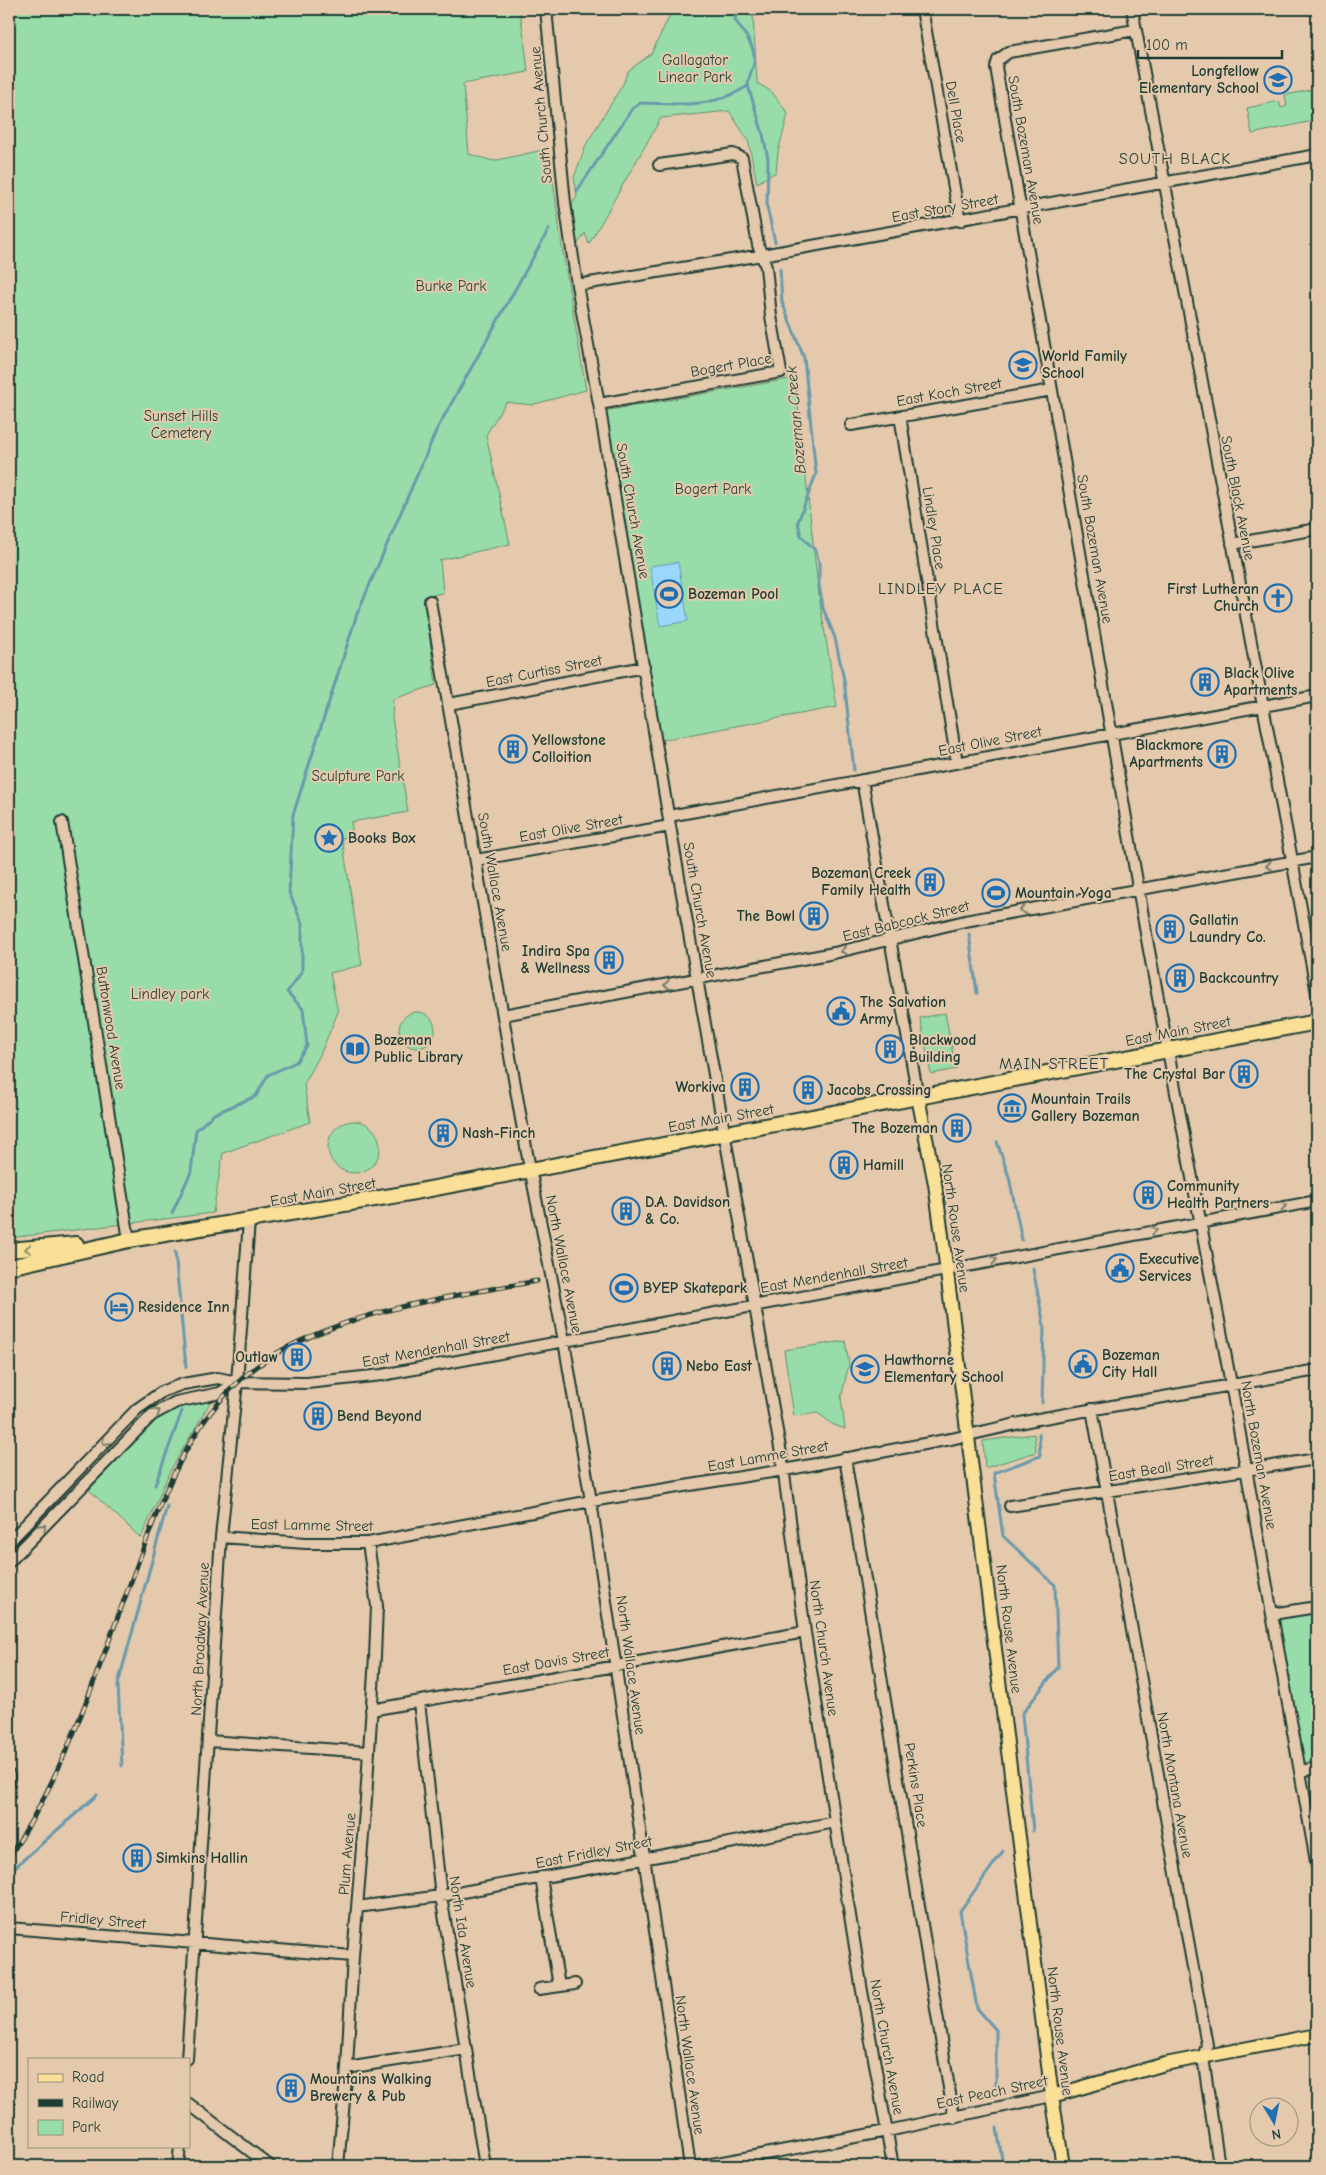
<svg xmlns="http://www.w3.org/2000/svg" width="1326" height="2175" font-family="'Comic Neue',sans-serif">
<rect width="100%" height="100%" fill="#e5c9ac"/>
<filter id="ink" filterUnits="userSpaceOnUse"><feTurbulence type="fractalNoise" baseFrequency=".02" numOctaves="2"/><feDisplacementMap in="SourceGraphic" scale="10" xChannelSelector="R" yChannelSelector="G"/><feConvolveMatrix kernelMatrix="1 2 1 2 8 2 1 2 1" color-interpolation-filters="sRGB"/></filter>
<g filter="url(#ink)">
<path fill="#98dda9" stroke="#5c8d6e" d="M 9,9 L 519,9 L 523,30 L 528,72 L 463,84 L 469,154 L 493,161 L 543,150 L 550,155 L 560,234 L 586,390 L 531,405 L 506,402 L 486,435 L 510,544 L 440,560 L 443,593 L 424,596 L 436,685 L 393,699 L 392,718 L 408,812 L 351,822 L 353,835 L 342,838 L 362,965 L 330,973 L 338,1012 L 320,1055 L 304,1084 L 310,1122 L 223,1153 L 213,1213 L 9,1238 Z
M 673,9 L 782,9 L 753,16 L 757,83 L 772,92 L 788,114 L 778,152 L 776,172 L 757,183 L 748,140 L 729,111 L 661,118 L 589,244 L 585,233 L 577,245 L 572,205 L 577,196 L 574,177 L 587,143 L 623,84 L 628,71 L 651,54 Z
M 1316,89 L 1317,120 L 1252,134 L 1247,108 L 1279,101 L 1281,108 L 1287,106 L 1285,95 Z
M 795,378 L 819,597 L 837,707 L 661,740 L 604,411 Z
M399 1030a18 18 0 1 1 36 0a18 18 0 1 1-36 0Z
M 945,1013 L 956,1069 L 931,1074 L 920,1018 Z
M328 1147a26 26 0 1 1 52 0a26 26 0 1 1-52 0Z
M 845,1341 L 849,1364 L 841,1398 L 845,1429 L 832,1424 L 818,1413 L 794,1416 L 784,1350 Z
M 212,1399 L 169,1473 L 141,1538 L 89,1490 L 150,1423 L 170,1410 Z
M 1034,1434 L 1036,1452 L 985,1468 L 983,1441 Z
M 1317,1608 L 1317,1768 L 1300,1771 L 1272,1614 Z"/>
<path fill="#9bd7fc" stroke="#6999ac" d="M 678,562 L 688,621 L 660,626 L 650,566 Z"/>
<g fill="none" stroke-linecap="round" stroke-linejoin="round">
<path stroke="#6999ac" stroke-width="3" d="M 737,9 L 735,20 C 743,32 757,48 754,63 C 752,72 748,77 748,86 L 763,134 L 768,159 L 767,207 L 775,242
M 577,191 L 632,109 L 640,103 C 682,104 711,109 748,86
M 780,269 L 782,302 L 804,358 L 816,474 L 798,522 L 801,536 L 816,551 L 819,563 L 819,585 L 823,608 L 835,638 L 844,680 L 854,770
M 969,934 L 977,993
M 997,1142 L 1009,1177 L 1022,1240
M 172,1213 L 191,1172 L 196,1130 L 214,1114 L 256,1096 L 268,1075 L 296,1062 L 307,1046 L 303,1009 L 287,992 L 302,972 L 302,923 L 289,892 L 293,815 L 357,614 L 437,429 L 549,229
M 175,1252 L 186,1367
M 1033,1269 L 1044,1326 L 1042,1403
M 155,1485 L 182,1411
M 122,1766 L 118,1684 L 167,1506
M 1033,1831 L 1022,1714 L 1058,1667 L 1055,1585 L 1003,1536 L 994,1473 L 1040,1456 L 1039,1434
M 9,1876 L 14,1868 L 97,1795
M 996,2090 L 996,2030 L 977,2008 L 960,1911 L 1003,1851
M 997,2128 L 1003,2166"/>
<g stroke="#1f3d34" stroke-width="14">
<path id="minor" d="M 546,9 L 565,203 L 577,285 L 599,404 L 670,826 L 782,1459 L 805,1632 L 862,1991 L 893,2166
M 922,9 L 960,221
M 1132,9 L 1317,993
M 1135,30 L 1009,52 L 998,60 L 996,67 L 1148,945 L 1231,1384 L 1317,1867
M 577,285 L 762,255 L 1317,155
M 599,404 L 781,372 L 771,316 L 766,267 L 758,245 L 742,158 L 733,154 L 659,165
M 900,416 L 957,763
M 851,425 L 1052,390
M 1232,544 L 1317,529
M 430,601 L 527,1153 L 564,1341 L 591,1501 L 690,2166
M 449,704 L 644,667
M 862,780 L 918,1097
M 669,816 L 1317,696
M 62,822 L 129,1240
M 476,860 L 670,826
M 503,1015 L 834,953 L 965,921 L 1317,857
M 1092,1409 L 1207,2045 L 1203,2057 L 1219,2166
M 845,1458 L 954,2118
M 1010,1506 L 1317,1459
M 221,1537 L 306,1543 L 368,1543 L 591,1501 L 784,1470 L 951,1439 L 1038,1419 L 1317,1370
M 9,1542 L 137,1409 L 163,1391 L 183,1384 L 218,1378 L 237,1382 L 307,1383 L 382,1375 L 1317,1201
M 9,1562 L 152,1415 L 176,1402 L 220,1393 L 237,1382
M 1272,1614 L 1317,1607
M 419,1702 L 441,1896 L 485,2166
M 371,1710 L 805,1632
M 209,1741 L 369,1752
M 1300,1771 L 1317,1768
M 9,1775 L 9,1781
M 541,1877 L 559,1986
M 357,1907 L 441,1896 L 740,1841 L 835,1822
M 9,1928 L 353,1956
M 539,1989 L 575,1984
M 187,2059 L 221,1537 L 237,1382 L 249,1221
M 347,2068 L 466,2049
M 189,2104 L 270,2166
M 178,2166 L 180,2146
M 338,2166 L 347,2068 L 353,1956 L 366,1799 L 375,1656 L 377,1606 L 368,1543
M 701,2166 L 887,2131 L 1052,2096"/>
</g>
<g stroke="#1f3d34" stroke-width="16">
<path id="major" d="M 918,1097 L 935,1184 L 945,1257 L 1052,2096 L 1063,2166
M 1052,2096 L 1165,2064 L 1317,2035"/>
</g>
<g stroke="#1f3d34" stroke-width="18">
<path id="highway" d="M 9,1250 L 76,1244
M 9,1267 L 129,1240 L 398,1195 L 1317,1022"/>
</g>
<use href="#minor" stroke="#e5c9ac" stroke-width="10"/>
<use href="#major" stroke="#fadf96" stroke-width="12"/>
<use href="#highway" stroke="#fadf96" stroke-width="14"/>
<g stroke="#1f3d34" stroke-width="5">
<path id="rail" d="M 9,1857 C 63,1777 93,1683 127,1592 C 164,1495 192,1393 294,1344 C 370,1307 454,1296 537,1281"/>
</g>
<use href="#rail" stroke="#e5c9ac" stroke-width="3" stroke-dasharray="9" stroke-linecap="butt"/>
</g>
<defs><path id="oneway-chevron" d="M-2-3.5L2.5 0L-2 3.5" fill="none" stroke-width="1.6" stroke-linecap="round" stroke-linejoin="round" transform="scale(1.25)"/></defs>
<g stroke="#787c6a">
<use href="#oneway-chevron" transform="translate(1269 866) rotate(170)"/>
<use href="#oneway-chevron" transform="translate(1023 910) rotate(170)"/>
<use href="#oneway-chevron" transform="translate(844 951) rotate(166)"/>
<use href="#oneway-chevron" transform="translate(667 985) rotate(170)"/>
<use href="#oneway-chevron" transform="translate(1283 1206) rotate(-9)"/>
<use href="#oneway-chevron" transform="translate(1154 1230) rotate(-11)"/>
<use href="#oneway-chevron" transform="translate(994 1260) rotate(-11)"/>
<use href="#oneway-chevron" transform="translate(157 1412) rotate(-35)"/>
<use href="#oneway-chevron" transform="translate(105 1442) rotate(134)"/>
<use href="#oneway-chevron" transform="translate(43 1527) rotate(-46)"/>
</g>
<use stroke="#8c8e65" href="#oneway-chevron" transform="translate(28 1249) rotate(175)"/>
</g>
<defs>
<g id="school-ring" transform="scale(1.4375)"><circle r="9.5" fill="#e5c9ac" stroke="#1f6fb2" stroke-width="1.5"/><path d="M0-5L7-2L0 1L-7-2ZM-4 1L0 2.5L4 1V4Q0 6-4 4Z" fill="#1f6fb2"/></g>
<g id="stadium-ring" transform="scale(1.4375)"><circle r="9.5" fill="#e5c9ac" stroke="#1f6fb2" stroke-width="1.5"/><path d="M0-5a6.5 5 0 1 0 0 10a6.5 5 0 1 0 0-10ZM-3.5-1.8h7v3.6h-7Z" fill="#1f6fb2"/></g>
<g id="church-ring" transform="scale(1.4375)"><circle r="9.5" fill="#e5c9ac" stroke="#1f6fb2" stroke-width="1.5"/><path d="M-1.2-6h2.4v3.5h3.3v2.4h-3.3V6h-2.4V-.1h-3.3v-2.4h3.3Z" fill="#1f6fb2"/></g>
<g id="building-ring" transform="scale(1.4375)"><circle r="9.5" fill="#e5c9ac" stroke="#1f6fb2" stroke-width="1.5"/><path d="M-4-6H4V6H1V3H-1V6H-4ZM-2.5-4.3h1.7v1.8h-1.7ZM.8-4.3h1.7v1.8H.8ZM-2.5-1h1.7V.8h-1.7ZM.8-1h1.7V.8H.8Z" fill="#1f6fb2"/></g>
<g id="sight-ring" transform="scale(1.4375)"><circle r="9.5" fill="#e5c9ac" stroke="#1f6fb2" stroke-width="1.5"/><path d="M0-6L1.8-2.2L6-1.7L2.9 1.2L3.7 5.4L0 3.3L-3.7 5.4L-2.9 1.2L-6-1.7L-1.8-2.2Z" fill="#1f6fb2"/></g>
<g id="civic-ring" transform="scale(1.4375)"><circle r="9.5" fill="#e5c9ac" stroke="#1f6fb2" stroke-width="1.5"/><path d="M-.6-6.5H3V-4.5H.6V-3L4-1V1h2V6H-6V1h2V-1L-.6-3ZM-1.2 2.5V6h2.4V2.5Z" fill="#1f6fb2"/></g>
<g id="library-ring" transform="scale(1.4375)"><circle r="9.5" fill="#e5c9ac" stroke="#1f6fb2" stroke-width="1.5"/><path d="M-6-4Q-3-5.5-.7-3.5V5Q-3 3-6 4ZM6-4Q3-5.5 .7-3.5V5Q3 3 6 4Z" fill="#1f6fb2"/></g>
<g id="museum-ring" transform="scale(1.4375)"><circle r="9.5" fill="#e5c9ac" stroke="#1f6fb2" stroke-width="1.5"/><path d="M0-6L6-3V-2H-6V-3ZM-5-1h2V3h-2ZM-1-1h2V3h-2ZM3-1h2V3H3ZM-6 4H6V6H-6Z" fill="#1f6fb2"/></g>
<g id="hotel-ring" transform="scale(1.4375)"><circle r="9.5" fill="#e5c9ac" stroke="#1f6fb2" stroke-width="1.5"/><path d="M-6-4.5h1.5V1H6V5H4.5V3h-9V5H-6ZM-4 0a1.8 1.8 0 1 1 3.6 0ZM.5 0V-2.5h3Q6-2.5 6 0Z" fill="#1f6fb2"/></g>
</defs>
<g fill-rule="evenodd">
<use href="#school-ring" x="1278" y="80"/>
<use href="#school-ring" x="1023" y="365"/>
<use href="#stadium-ring" x="669" y="594"/>
<use href="#church-ring" x="1278" y="598"/>
<use href="#building-ring" x="1205" y="682"/>
<use href="#building-ring" x="513" y="749"/>
<use href="#building-ring" x="1222" y="754"/>
<use href="#sight-ring" x="329" y="838"/>
<use href="#building-ring" x="930" y="882"/>
<use href="#stadium-ring" x="996" y="893"/>
<use href="#building-ring" x="814" y="916"/>
<use href="#building-ring" x="1170" y="929"/>
<use href="#building-ring" x="609" y="960"/>
<use href="#building-ring" x="1180" y="978"/>
<use href="#civic-ring" x="841" y="1011"/>
<use href="#library-ring" x="355" y="1049"/>
<use href="#building-ring" x="890" y="1049"/>
<use href="#building-ring" x="1244" y="1074"/>
<use href="#building-ring" x="745" y="1087"/>
<use href="#building-ring" x="808" y="1090"/>
<use href="#museum-ring" x="1012" y="1108"/>
<use href="#building-ring" x="957" y="1128"/>
<use href="#building-ring" x="443" y="1133"/>
<use href="#building-ring" x="844" y="1165"/>
<use href="#building-ring" x="1148" y="1195"/>
<use href="#building-ring" x="626" y="1211"/>
<use href="#civic-ring" x="1120" y="1268"/>
<use href="#stadium-ring" x="624" y="1288"/>
<use href="#hotel-ring" x="119" y="1307"/>
<use href="#building-ring" x="297" y="1357"/>
<use href="#civic-ring" x="1083" y="1364"/>
<use href="#building-ring" x="667" y="1366"/>
<use href="#school-ring" x="865" y="1369"/>
<use href="#building-ring" x="318" y="1416"/>
<use href="#building-ring" x="137" y="1858"/>
<use href="#building-ring" x="291" y="2088"/>
</g>
<g text-anchor="middle" dominant-baseline="central" stroke-width="4" stroke-linejoin="round" paint-order="stroke">
<g font-size="15" fill="#25453a" stroke="#e5c9ac">
<text x="695" y="60">Gallagator<tspan x="695" dy="17">Linear Park</tspan></text>
<text x="451" y="286">Burke Park</text>
<text x="181" y="416">Sunset Hills<tspan x="181" dy="17">Cemetery</tspan></text>
<text x="713" y="489">Bogert Park</text>
<text x="358" y="776">Sculpture Park</text>
<text x="170" y="994">Lindley park</text>
</g>
<g font-size="15" font-weight="bold" fill="#1f3d34" stroke="#e5c9ac" text-anchor="start">
<text x="1259" y="71" text-anchor="end">Longfellow<tspan x="1259" dy="17">Elementary School</tspan></text>
<text x="1042" y="356">World Family<tspan x="1042" dy="17">School</tspan></text>
<text x="1259" y="589" text-anchor="end">First Lutheran<tspan x="1259" dy="17">Church</tspan></text>
<text x="688" y="594">Bozeman Pool</text>
<text x="1224" y="673">Black Olive<tspan x="1224" dy="17">Apartments</tspan></text>
<text x="532" y="740">Yellowstone<tspan x="532" dy="17">Colloition</tspan></text>
<text x="1203" y="745" text-anchor="end">Blackmore<tspan x="1203" dy="17">Apartments</tspan></text>
<text x="348" y="838">Books Box</text>
<text x="911" y="873" text-anchor="end">Bozeman Creek<tspan x="911" dy="17">Family Health</tspan></text>
<text x="1015" y="893">Mountain Yoga</text>
<text x="795" y="916" text-anchor="end">The Bowl</text>
<text x="1189" y="920">Gallatin<tspan x="1189" dy="17">Laundry Co.</tspan></text>
<text x="590" y="951" text-anchor="end">Indira Spa<tspan x="590" dy="17">&amp; Wellness</tspan></text>
<text x="1199" y="978">Backcountry</text>
<text x="860" y="1002">The Salvation<tspan x="860" dy="17">Army</tspan></text>
<text x="374" y="1040">Bozeman<tspan x="374" dy="17">Public Library</tspan></text>
<text x="909" y="1040">Blackwood<tspan x="909" dy="17">Building</tspan></text>
<text x="1225" y="1074" text-anchor="end">The Crystal Bar</text>
<text x="726" y="1087" text-anchor="end">Workiva</text>
<text x="827" y="1090">Jacobs Crossing</text>
<text x="1031" y="1099">Mountain Trails<tspan x="1031" dy="17">Gallery Bozeman</tspan></text>
<text x="938" y="1128" text-anchor="end">The Bozeman</text>
<text x="462" y="1133">Nash-Finch</text>
<text x="863" y="1165">Hamill</text>
<text x="1167" y="1186">Community<tspan x="1167" dy="17">Health Partners</tspan></text>
<text x="645" y="1202">D.A. Davidson<tspan x="645" dy="17">&amp; Co.</tspan></text>
<text x="1139" y="1259">Executive<tspan x="1139" dy="17">Services</tspan></text>
<text x="643" y="1288">BYEP Skatepark</text>
<text x="138" y="1307">Residence Inn</text>
<text x="1102" y="1355">Bozeman<tspan x="1102" dy="17">City Hall</tspan></text>
<text x="278" y="1357" text-anchor="end">Outlaw</text>
<text x="884" y="1360">Hawthorne<tspan x="884" dy="17">Elementary School</tspan></text>
<text x="686" y="1366">Nebo East</text>
<text x="337" y="1416">Bend Beyond</text>
<text x="156" y="1858">Simkins Hallin</text>
<text x="310" y="2079">Mountains Walking<tspan x="310" dy="17">Brewery &amp; Pub</tspan></text>
</g>
<g font-size="15" fill="#1f3d34" stroke="#e5c9ac">
<text transform="translate(956 112) rotate(80)">Dell Place</text>
<text transform="translate(541 115) rotate(-95)">South Church Avenue</text>
<text transform="translate(1026 150) rotate(80)">South Bozeman Avenue</text>
<text transform="translate(945 208) rotate(-10)">East Story Street</text>
<text transform="translate(731 365) rotate(-10)">Bogert Place</text>
<text transform="translate(949 392) rotate(-10)">East Koch Street</text>
<text transform="translate(1238 498) rotate(79)">South Black Avenue</text>
<text transform="translate(633 511) rotate(80)">South Church Avenue</text>
<text transform="translate(934 528) rotate(81)">Lindley Place</text>
<text transform="translate(1095 549) rotate(80)">South Bozeman Avenue</text>
<text transform="translate(544 671) rotate(-11)">East Curtiss Street</text>
<text transform="translate(990 741) rotate(-11)">East Olive Street</text>
<text transform="translate(571 828) rotate(-10)">East Olive Street</text>
<text transform="translate(495 882) rotate(80)">South Wallace Avenue</text>
<text transform="translate(700 910) rotate(80)">South Church Avenue</text>
<text transform="translate(906 921) rotate(-14)">East Babcock Street</text>
<text transform="translate(111 1028) rotate(81)">Buttonwood Avenue</text>
<text transform="translate(1178 1031) rotate(-11)">East Main Street</text>
<text transform="translate(721 1118) rotate(-10)">East Main Street</text>
<text transform="translate(323 1192) rotate(-10)">East Main Street</text>
<text transform="translate(956 1228) rotate(82)">North Rouse Avenue</text>
<text transform="translate(564 1264) rotate(79)">North Wallace Avenue</text>
<text transform="translate(834 1275) rotate(-10)">East Mendenhall Street</text>
<text transform="translate(436 1349) rotate(-10)">East Mendenhall Street</text>
<text transform="translate(1259 1455) rotate(80)">North Bozeman Avenue</text>
<text transform="translate(768 1456) rotate(-10)">East Lamme Street</text>
<text transform="translate(1161 1468) rotate(-9)">East Beall Street</text>
<text transform="translate(312 1525) rotate(1)">East Lamme Street</text>
<text transform="translate(1009 1629) rotate(83)">North Rouse Avenue</text>
<text transform="translate(200 1639) rotate(-87)">North Broadway Avenue</text>
<text transform="translate(824 1648) rotate(82)">North Church Avenue</text>
<text transform="translate(556 1661) rotate(-10)">East Davis Street</text>
<text transform="translate(631 1665) rotate(82)">North Wallace Avenue</text>
<text transform="translate(916 1785) rotate(81)">Perkins Place</text>
<text transform="translate(1175 1785) rotate(80)">North Montana Avenue</text>
<text transform="translate(594 1852) rotate(-11)">East Fridley Street</text>
<text transform="translate(347 1854) rotate(-85)">Plum Avenue</text>
<text transform="translate(103 1920) rotate(5)">Fridley Street</text>
<text transform="translate(463 1932) rotate(81)">North Ida Avenue</text>
<text transform="translate(1060 2031) rotate(83)">North Rouse Avenue</text>
<text transform="translate(887 2047) rotate(80)">North Church Avenue</text>
<text transform="translate(690 2065) rotate(82)">North Wallace Avenue</text>
<text transform="translate(992 2092) rotate(-12)">East Peach Street</text>
</g>
<g font-size="16" letter-spacing="1" fill="#1f3d34" stroke="#e5c9ac">
<text x="1175" y="159">SOUTH BLACK</text>
<text x="941" y="589">LINDLEY PLACE</text>
<text x="1054" y="1064">MAIN STREET</text>
</g>
<g font-size="16" font-style="italic" fill="#25453e" stroke="#e5c9ac">
<text transform="translate(796 420) rotate(-95)">Bozeman Creek</text>
</g>
</g>
<rect width="1326" height="2175" fill="none" stroke="#e5c9ac" stroke-width="30"/>
<rect x="15" y="15" width="1296" height="2145" fill="none" stroke="#1f3d34" stroke-width="2" filter="url(#ink)"/>
<rect x="28" y="2058" width="162" height="90" fill="#e5c9ac" stroke="#96917c"/>
<rect x="38" y="2074" width="25" height="8" fill="#fadf96" stroke="#96917c"/>
<text x="72" y="2082" font-size="15" fill="#1f3d34">Road</text>
<rect x="38" y="2099" width="25" height="8" fill="#1f3d34" stroke="#96917c"/>
<text x="72" y="2108" font-size="15" fill="#1f3d34">Railway</text>
<rect x="38" y="2120" width="25" height="15" fill="#98dda9" stroke="#96917c"/>
<text x="72" y="2132" font-size="15" fill="#1f3d34">Park</text>
<g transform="translate(1274 2122) rotate(170)"><circle r="24" fill="#e5c9ac" stroke="#96917c"/>
<path d="M0-4L9 19L0 12L-9 19Z" fill="#1f6fb2"/>
<text y="-8" font-size="14" font-weight="bold" text-anchor="middle" fill="#1f3d34">N</text>
</g>
<path d="M1138 50v8h144v-8" fill="none" stroke="#1f3d34" stroke-width="2.5"/>
<text x="1146" y="50" font-size="15" fill="#1f3d34" stroke="#e5c9ac" stroke-width="4" paint-order="stroke">100 m</text>
</svg>
